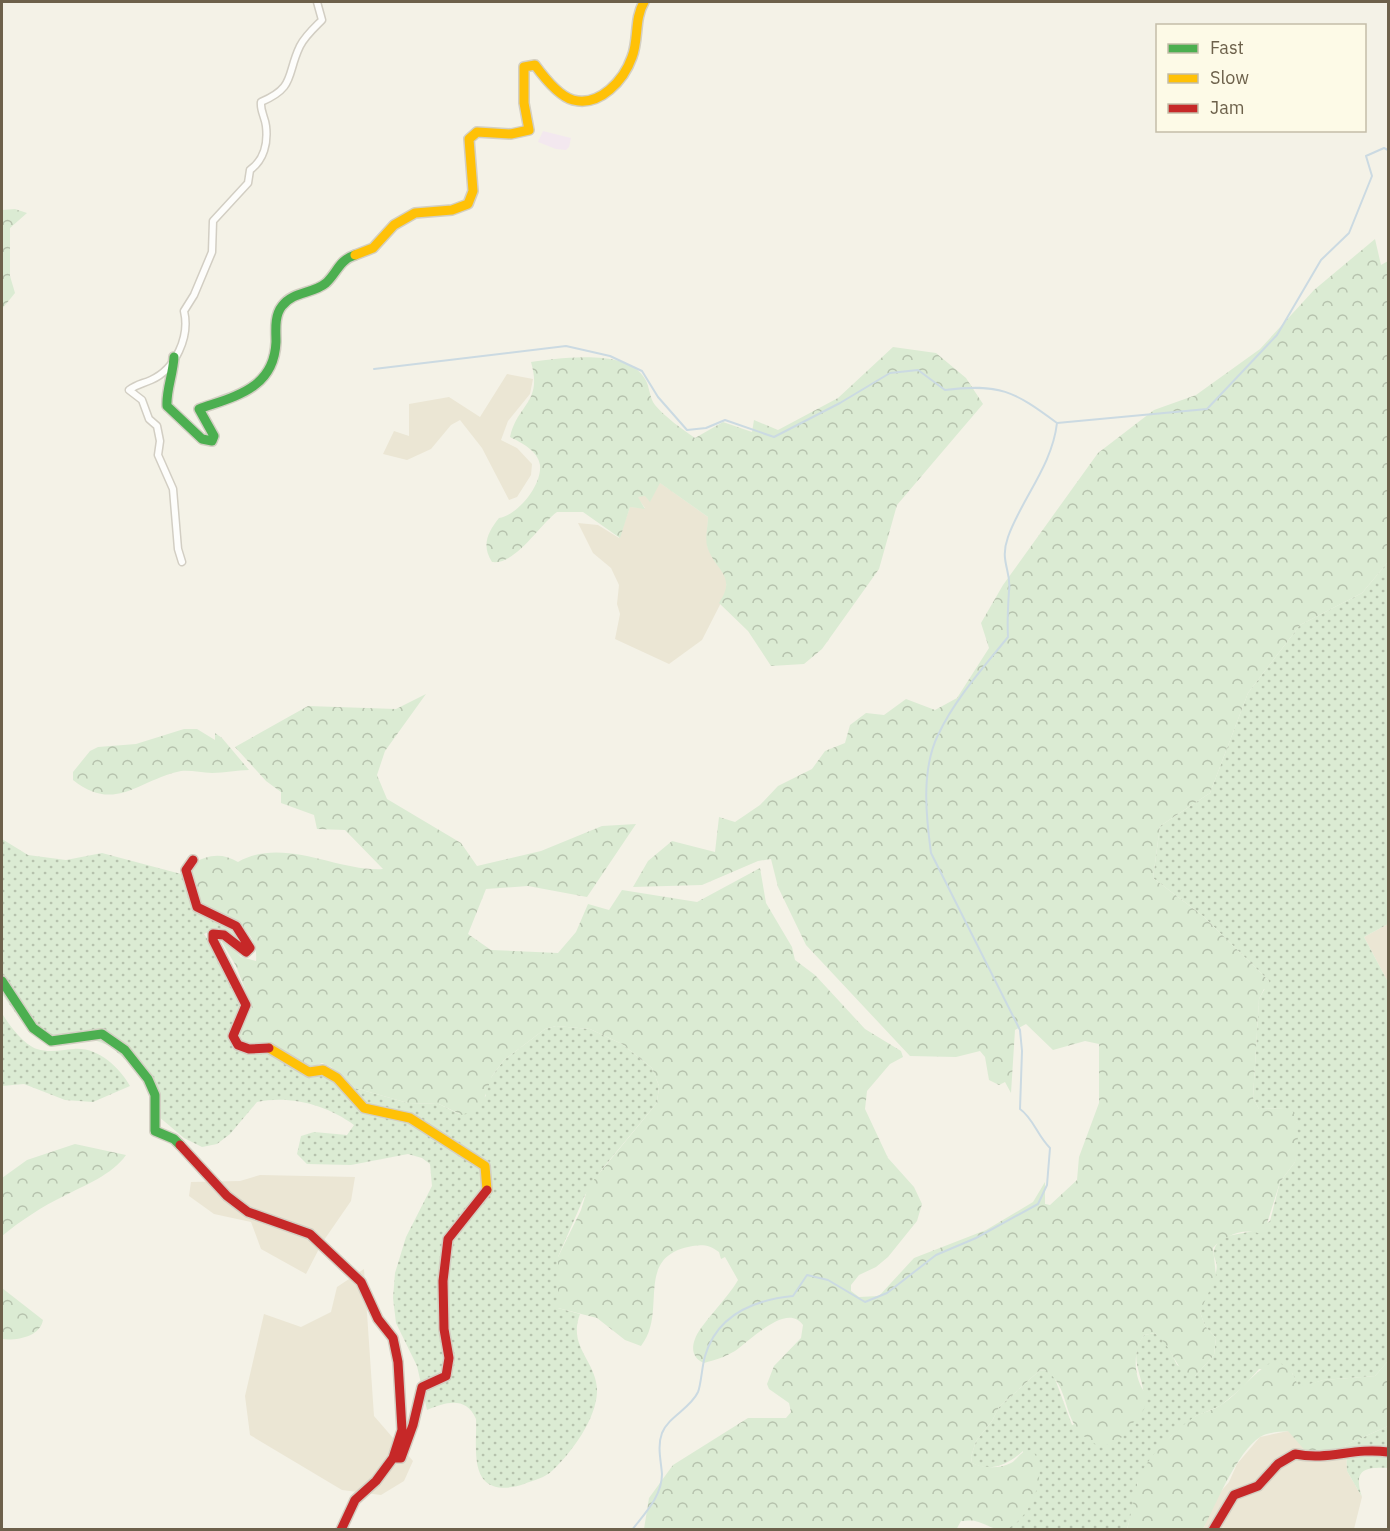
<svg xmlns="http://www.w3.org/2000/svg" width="1390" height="1531" font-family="'IBM Plex Sans',sans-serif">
<defs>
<pattern id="grass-dots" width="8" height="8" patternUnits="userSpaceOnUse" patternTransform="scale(1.5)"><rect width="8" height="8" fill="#dbebd3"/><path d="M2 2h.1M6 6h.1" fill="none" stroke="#b6c2ad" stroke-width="1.8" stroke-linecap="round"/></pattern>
<pattern id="forest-crowns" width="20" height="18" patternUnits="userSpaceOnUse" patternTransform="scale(1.5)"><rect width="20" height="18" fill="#dbebd3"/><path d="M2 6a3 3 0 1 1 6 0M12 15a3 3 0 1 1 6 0" fill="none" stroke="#b6c2ad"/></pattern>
</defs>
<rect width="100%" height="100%" fill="#f4f2e7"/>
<path fill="#ebe6d4" d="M 507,374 L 533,379 L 530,394 L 508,421 L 501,440 L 517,448 L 532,464 L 531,475 L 517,497 L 509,500 L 482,448 L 460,420 L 451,425 L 431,449 L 407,460 L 383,454 L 394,431 L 409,436 L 409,404 L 449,397 L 480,417 Z
M 659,482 L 708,517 L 707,546 L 726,578 L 726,593 L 702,640 L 669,664 L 615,639 L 620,614 L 617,604 L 619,585 L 611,568 L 593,553 L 578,523 L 598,525 L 619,538 L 630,507 L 645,508 L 637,497 L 645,495 L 650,501 Z
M 1388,924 L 1388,982 L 1364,937 Z
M 260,1175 L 355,1177 L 351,1201 L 322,1243 L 306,1274 L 261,1249 L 251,1222 L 214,1214 L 189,1196 L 191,1182 L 240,1181 Z
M 364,1269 L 374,1416 L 413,1461 L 404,1481 L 381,1495 L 342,1490 L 250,1435 L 245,1396 L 264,1314 L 301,1327 L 331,1312 L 337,1287 Z
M 1288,1431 L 1346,1445 L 1347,1471 L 1362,1497 L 1354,1529 L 1203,1530 L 1216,1497 L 1229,1482 L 1237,1464 L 1260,1437 Z"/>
<path fill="#f3e8ef" d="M 543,131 L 571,138 L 569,147 L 566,150 L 556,149 L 538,142 Z"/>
<path fill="url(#grass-dots)" d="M 1388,562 L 1388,924 L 1364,937 L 1388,982 L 1388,1361 L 1375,1376 L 1323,1380 L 1299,1388 L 1292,1373 L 1259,1369 L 1243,1387 L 1220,1406 L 1196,1416 L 1171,1436 L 1145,1468 L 1137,1484 L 1137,1494 L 1127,1529 L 1005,1529 L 1018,1521 L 1023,1451 C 1009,1464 991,1473 972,1463 L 971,1457 L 976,1441 L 992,1421 L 999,1407 L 1039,1371 L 1045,1370 L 1054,1376 L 1072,1425 L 1144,1398 C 1143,1374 1127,1357 1144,1335 L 1155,1333 L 1166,1342 L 1177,1365 L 1195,1376 L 1214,1355 L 1216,1338 L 1205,1326 L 1200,1312 C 1203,1298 1213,1286 1216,1272 C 1220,1256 1205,1258 1222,1237 L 1254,1231 L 1270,1221 L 1280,1182 L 1295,1162 L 1297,1123 L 1285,1108 L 1259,1109 L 1253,1098 L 1259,999 L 1269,981 L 1203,916 L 1153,878 L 1160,826 L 1210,793 L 1248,693 L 1300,625 L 1362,593 Z
M 2,839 L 28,855 L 66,860 L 102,853 L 181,874 L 191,891 L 241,937 L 241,945 L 218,928 L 204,934 L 221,959 L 240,1005 L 230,1034 L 234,1045 L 242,1051 L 267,1051 L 304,1076 C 330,1072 332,1079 348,1098 L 357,1094 L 348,1086 L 408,1103 L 439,1104 L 459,1114 L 486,1096 L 485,1089 L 492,1076 L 504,1060 L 545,1029 L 556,1026 L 590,1029 L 622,1044 L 652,1068 L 659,1086 L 657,1103 L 603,1168 L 585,1195 L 558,1257 L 558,1308 L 580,1314 C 567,1348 598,1362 597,1392 C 596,1419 572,1452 553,1470 C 545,1478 534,1480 524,1484 C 513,1488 495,1491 485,1481 C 472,1468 477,1437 476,1419 C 466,1396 446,1402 427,1410 L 417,1366 L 396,1323 L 393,1298 L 395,1273 L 406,1237 L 432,1186 L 430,1164 L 422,1158 L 408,1154 L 351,1165 L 307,1164 L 297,1154 L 301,1136 L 314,1132 L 347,1135 L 354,1125 C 327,1105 290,1095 257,1102 L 230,1134 L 217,1144 L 202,1147 L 184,1138 L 158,1116 L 147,1085 L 128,1062 L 110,1046 L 89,1038 L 42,1036 L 25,1026 L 2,994 Z
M 2,1013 C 8,1024 24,1045 37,1049 C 50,1053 61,1050 74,1049 C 98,1047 119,1067 130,1086 L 93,1102 L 65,1100 L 24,1084 L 2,1086 Z
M 1388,1426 L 1388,1468 C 1364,1467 1353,1470 1362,1497 L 1347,1471 L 1346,1445 Z"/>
<path fill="url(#forest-crowns)" d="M 15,209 L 27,213 L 10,228 L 10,276 L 15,293 L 2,309 L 2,210 Z
M 1375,239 L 1381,265 L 1388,261 L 1388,562 L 1362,593 L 1300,625 L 1248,693 L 1210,793 L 1160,826 L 1153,878 L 1203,916 L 1269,981 L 1270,988 L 1264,989 L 1259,999 L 1253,1098 L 1259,1109 L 1285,1108 L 1293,1112 L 1297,1123 L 1298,1144 L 1295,1162 L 1280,1182 L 1265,1230 L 1261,1234 C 1245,1227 1224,1235 1213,1248 L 1216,1276 L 1200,1312 L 1205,1326 L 1216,1338 L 1214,1355 L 1195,1376 L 1186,1376 C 1174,1362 1170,1345 1155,1333 L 1144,1335 C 1132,1351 1133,1380 1147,1395 L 1144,1398 L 1145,1408 L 1117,1443 L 1100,1446 C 1057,1427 1075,1390 1045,1370 L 1039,1371 L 999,1407 L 992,1421 L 976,1441 L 971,1457 L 972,1463 C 982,1468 1000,1469 1011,1463 C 1019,1458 1020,1451 1031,1450 C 1052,1468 1030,1521 1006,1529 C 992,1531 986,1523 975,1521 C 971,1520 965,1521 961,1521 L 956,1530 L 644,1529 L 649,1498 L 673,1465 L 748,1418 L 786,1418 L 791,1412 L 789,1403 L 769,1389 L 767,1384 L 774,1366 L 801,1338 L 803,1325 C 787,1302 751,1340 735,1351 C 725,1357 715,1360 704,1363 C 693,1359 691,1349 695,1339 C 699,1326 728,1298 738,1280 L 725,1257 L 721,1259 L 719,1252 C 709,1244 700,1244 688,1247 C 634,1259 668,1312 641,1346 L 625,1340 L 597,1318 L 558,1308 L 558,1257 L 581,1210 L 588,1187 L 657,1103 L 659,1086 L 652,1068 L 622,1044 L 590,1029 L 556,1026 L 545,1029 L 504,1060 L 492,1076 L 483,1102 L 476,1109 L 462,1115 L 439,1104 L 408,1103 L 348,1086 L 331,1067 L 322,1063 L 309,1069 C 290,1057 270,1038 246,1046 L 236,1038 L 252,1007 L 236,966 L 220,939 L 223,937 L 241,957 L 256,961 C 259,926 226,917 201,905 L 190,875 L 191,864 C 208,855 221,852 238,862 C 284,836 337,872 383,869 L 345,830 L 317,829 L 314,815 L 281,803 L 281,792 L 266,781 L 235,747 L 308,706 L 396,709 L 426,694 L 385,751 L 377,775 L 387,799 L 461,843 L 477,866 L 541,851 L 602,826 L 636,824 L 587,897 L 528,886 L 486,889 L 468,934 L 491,950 L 558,953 L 576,932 L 588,904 L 609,910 L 622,890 L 697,902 L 760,868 L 766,903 L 792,947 L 795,960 L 815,975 L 865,1029 L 901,1051 L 903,1057 L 890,1064 L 867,1091 L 865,1109 L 888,1158 L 914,1187 L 922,1204 L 917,1221 L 888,1257 L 876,1267 L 859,1275 L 851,1285 L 851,1291 L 859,1297 L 879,1296 L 914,1258 L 986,1230 L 1033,1202 L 1045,1182 L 1045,1204 L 1050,1205 L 1077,1180 L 1079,1157 L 1099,1103 L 1099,1044 L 1085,1041 L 1053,1050 L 1026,1024 L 1015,1030 L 1011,1093 L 1005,1082 L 999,1085 L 989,1080 L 985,1057 L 980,1051 L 956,1057 L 910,1056 L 806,945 L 778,887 L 771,859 L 758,861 L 702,885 L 633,887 L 648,861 L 672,841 L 715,852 L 719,817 L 735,822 L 760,805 L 778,786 L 812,769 L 825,751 L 845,743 L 850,725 L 866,713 L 884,715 L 906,699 L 935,710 L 957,698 L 989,648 L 981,623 L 1003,585 L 1098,453 L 1154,410 L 1196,395 L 1260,349 L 1314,290 Z
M 893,347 L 936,353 L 966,378 L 983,404 L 897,505 L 879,569 L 822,649 L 804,664 L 771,666 L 748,631 L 719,603 C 738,575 714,570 707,546 C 705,538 708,525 708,517 L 660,483 L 650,502 L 645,496 L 638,497 L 645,509 L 630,507 L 620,538 L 583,512 L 557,512 C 539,525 516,565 492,562 C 481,545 488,532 499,518 C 518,515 542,485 540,465 C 538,451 522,443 510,437 C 517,404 543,403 531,362 C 559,358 629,348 645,379 C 650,387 649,397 655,405 C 665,417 682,429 695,438 L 723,422 L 752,432 L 754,420 L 778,430 L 838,398 Z
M 184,729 L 197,729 L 215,740 L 215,733 L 222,738 L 249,770 C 237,770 225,773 212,773 C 202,773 191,770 181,771 C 140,779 115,814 73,780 L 73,772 L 90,751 L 98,747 L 136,744 Z
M 75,1144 L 126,1155 C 112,1175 85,1185 64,1196 C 43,1206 20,1221 2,1236 L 2,1178 L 27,1160 Z
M 2,1288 L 43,1320 C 40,1337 16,1341 2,1339 Z
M 1274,1361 L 1278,1361 L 1292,1373 L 1299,1387 L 1323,1380 L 1375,1376 L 1388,1361 L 1388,1426 L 1346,1445 L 1343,1450 L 1308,1454 L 1288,1431 C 1279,1432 1268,1432 1260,1437 C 1236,1453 1216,1505 1203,1529 L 1127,1530 C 1131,1514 1134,1500 1137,1485 C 1140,1463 1178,1427 1196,1416 C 1204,1412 1214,1410 1221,1405 C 1241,1392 1253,1372 1274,1361 Z"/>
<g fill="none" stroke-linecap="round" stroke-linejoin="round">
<path stroke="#cbdae2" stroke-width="2" d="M 374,369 L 566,346 L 610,356 L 642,371 L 658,397 L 687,430 L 706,428 L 725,420 L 774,437 L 840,403 L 890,373 L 918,370 L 945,390 C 999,383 1014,391 1057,423 L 1207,409 L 1277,335 L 1321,260 L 1349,233 L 1372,176 L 1366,156 L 1384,148 L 1388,150
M 632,1530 C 645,1513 662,1496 662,1474 C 661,1461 657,1446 662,1433 C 669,1416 690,1409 698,1392 C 701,1385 702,1366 705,1356 C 717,1315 753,1300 793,1296 L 807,1275 L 828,1280 L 865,1302 L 887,1293 L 936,1255 L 976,1238 L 1038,1204 L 1047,1185 L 1050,1148 C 1037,1135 1033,1118 1020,1109 L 1022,1051 L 1020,1030 L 931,853 C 926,816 921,770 938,735 C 955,699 983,668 1008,637 C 1007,620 1008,607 1009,591 C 1012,571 999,562 1008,537 C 1022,498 1052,466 1057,423"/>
<g stroke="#d2cec3" stroke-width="9">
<path id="street" d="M 182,562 L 178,549 L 173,489 L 158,455 L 160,441 L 157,426 L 149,419 L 142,400 L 129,390 C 137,384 142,384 151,380 C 176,369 190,336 184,311 L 194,295 L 212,252 L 213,221 L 248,183 L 250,170 C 264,160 268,143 266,126 C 265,117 260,111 261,102 C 296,87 286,75 300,46 C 305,36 314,28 322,20 L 317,2"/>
</g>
<g stroke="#d3cfc3" stroke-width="12">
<path id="fast" d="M 174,357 C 173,375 166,390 167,406 L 202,439 L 212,441 L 214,436 L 199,409 C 235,396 274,389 276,342 C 276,331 274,316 282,306 C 293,291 313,294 326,283 C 337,273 339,260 355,255
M 2,981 L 33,1028 L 51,1041 L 102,1034 L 125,1050 L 148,1079 L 155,1095 L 155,1131 L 174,1139 L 180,1145"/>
</g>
<g stroke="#d3cfc3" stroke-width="12">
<path id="slow" d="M 355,255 L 373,248 L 394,225 L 415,213 L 452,210 L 468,204 L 473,191 L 469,139 L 477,132 L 511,134 L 529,130 L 524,103 L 524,67 L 535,65 C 543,76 558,96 573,100 C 600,107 624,80 632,57 C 639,39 634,19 644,2
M 269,1048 L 309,1072 L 323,1070 L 337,1078 L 364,1108 L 410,1118 L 485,1166 L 487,1190"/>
</g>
<g stroke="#d3cfc3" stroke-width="12">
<path id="jam" d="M 193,860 L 186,870 L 197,907 L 236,926 L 250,948 L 246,952 L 224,935 L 213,934 L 213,940 L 246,1005 L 233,1036 L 238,1045 L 249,1049 L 269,1048
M 180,1145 L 227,1196 L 248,1212 L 310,1234 L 361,1282 L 378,1319 L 393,1338 L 398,1362 L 402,1430 L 393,1458 L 376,1481 L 355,1500 L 341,1530
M 393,1458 L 401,1458 L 413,1425 L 422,1387 L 446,1376 L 449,1358 L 444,1329 L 443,1281 L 448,1239 L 487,1190
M 1213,1530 L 1234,1495 L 1258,1486 L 1278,1464 L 1295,1454 C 1329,1461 1353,1447 1388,1452"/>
</g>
<use href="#street" stroke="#fdfdfb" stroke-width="6"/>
<use href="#fast" stroke="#4caf50" stroke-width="9"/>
<use href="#slow" stroke="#ffc107" stroke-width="9"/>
<use href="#jam" stroke="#c62828" stroke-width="9"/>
</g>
<rect width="1390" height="1531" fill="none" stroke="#6d614b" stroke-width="6"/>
<rect x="1156" y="24" width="210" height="108" fill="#fdfae7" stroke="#c3bda9" stroke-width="1.5"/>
<rect x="1168" y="44" width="30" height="9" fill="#4caf50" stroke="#c3bda9" stroke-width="1.5"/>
<text x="1210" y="54" font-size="18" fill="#6d614b">Fast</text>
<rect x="1168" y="74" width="30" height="9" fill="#ffc107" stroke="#c3bda9" stroke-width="1.5"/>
<text x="1210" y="84" font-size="18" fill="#6d614b">Slow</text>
<rect x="1168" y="104" width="30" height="9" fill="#c62828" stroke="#c3bda9" stroke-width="1.5"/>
<text x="1210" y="114" font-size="18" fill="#6d614b">Jam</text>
</svg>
